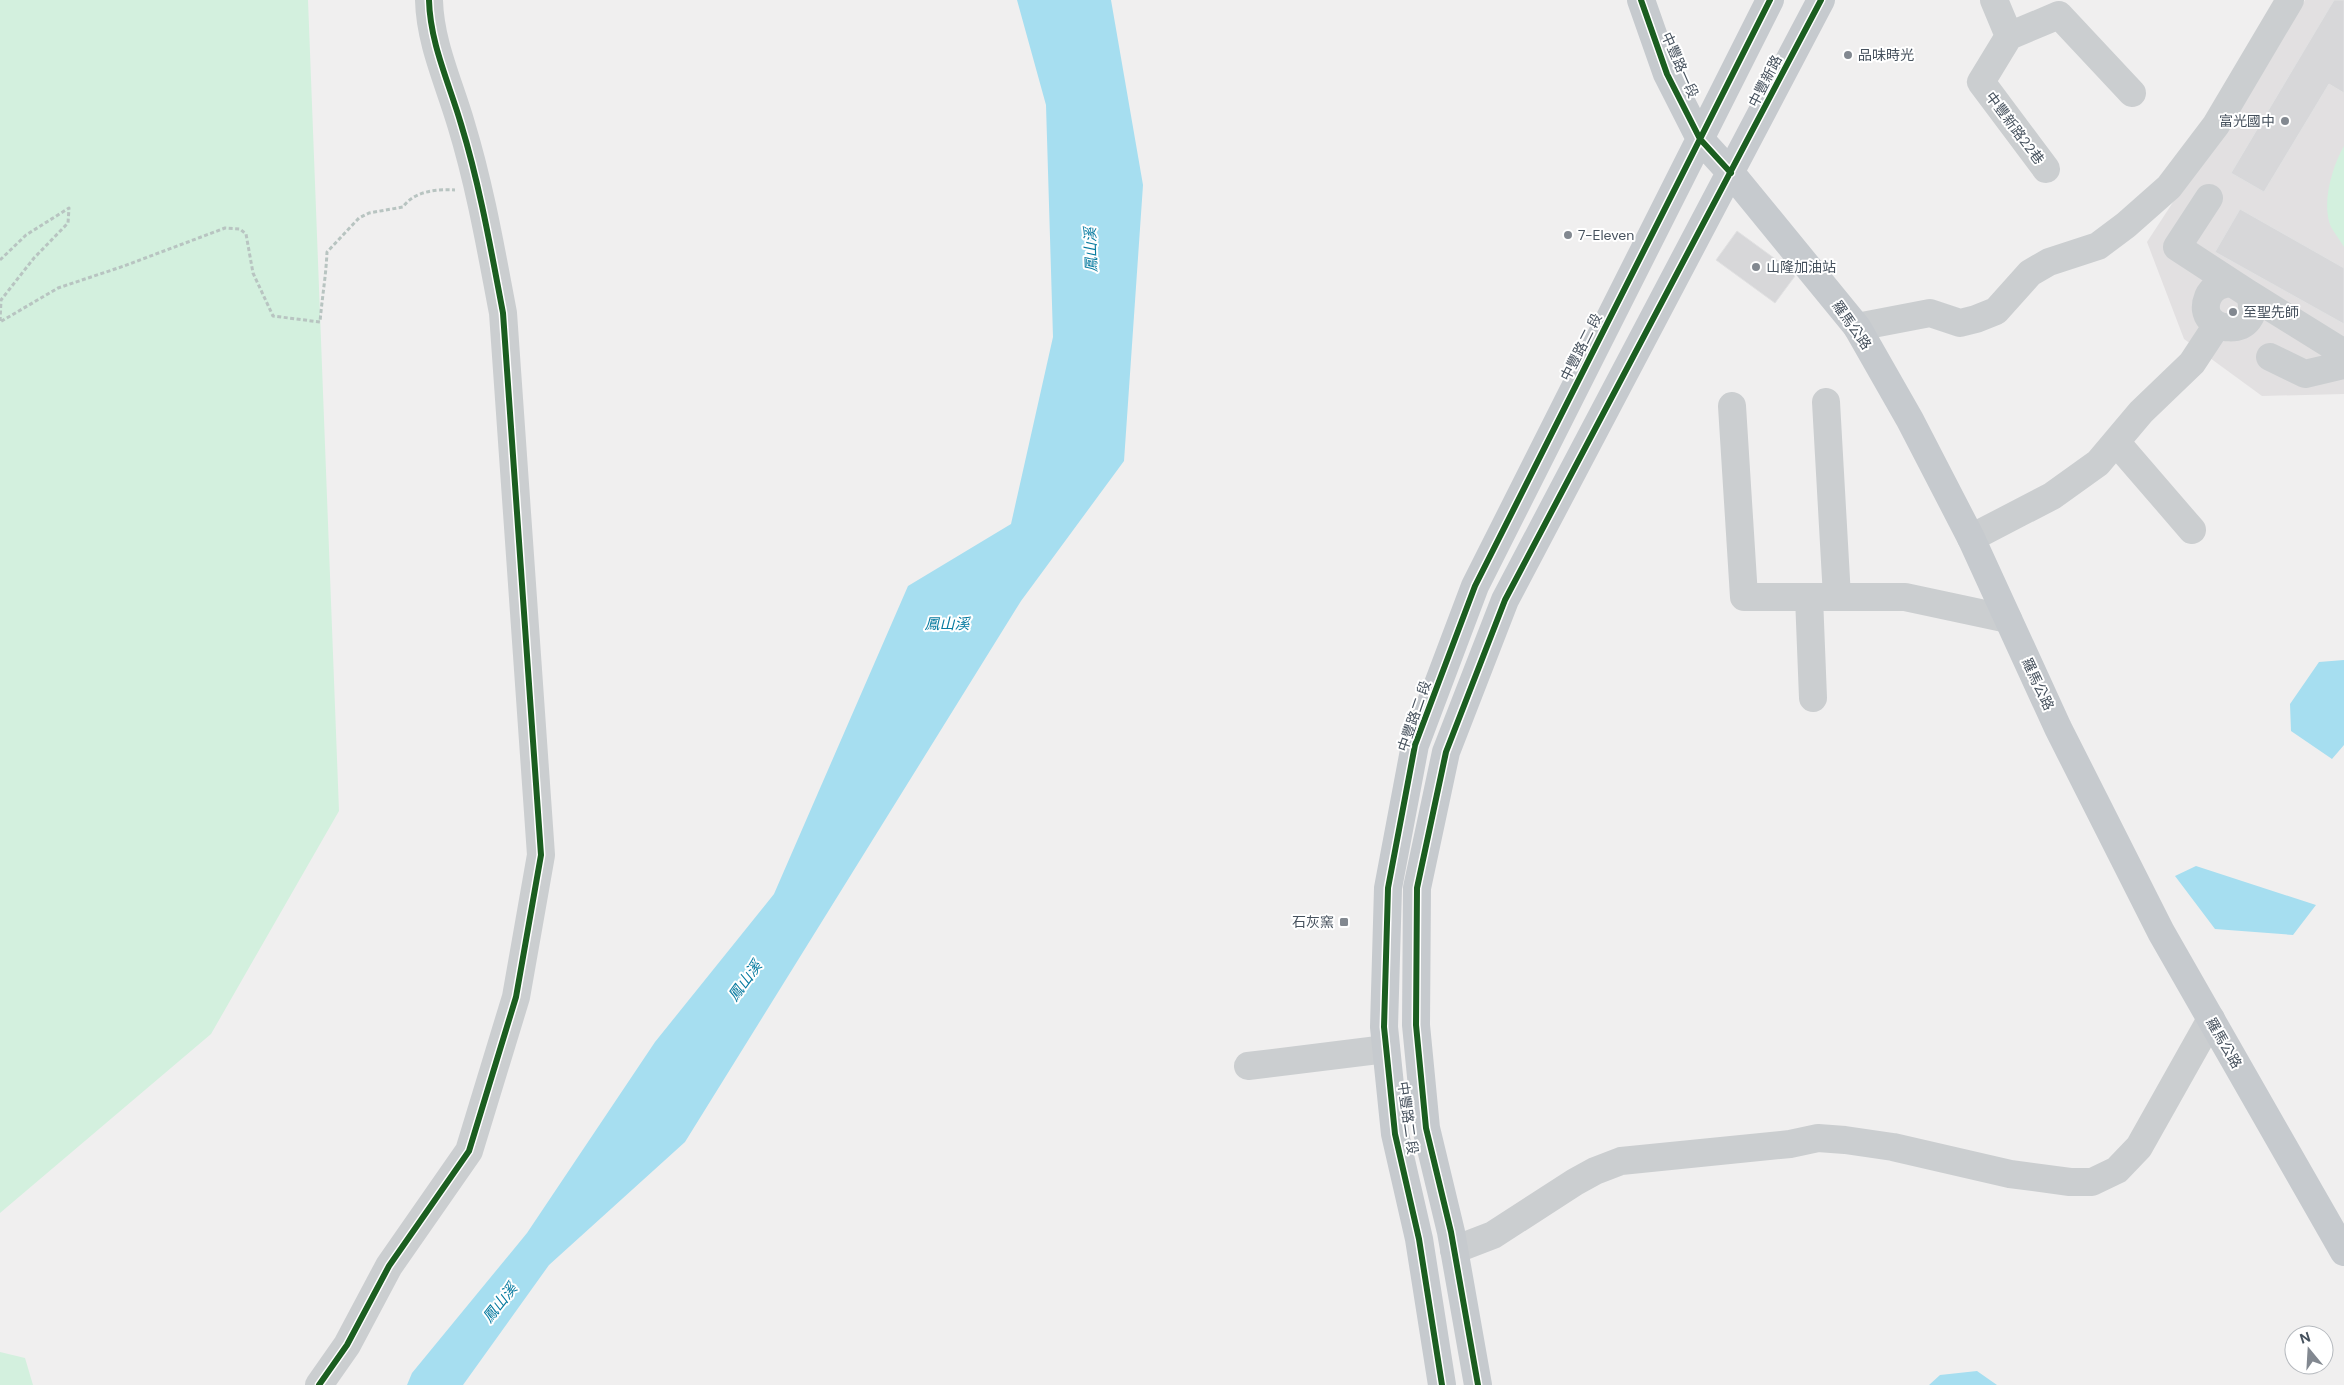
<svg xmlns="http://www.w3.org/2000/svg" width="2344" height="1385" font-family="'DM Sans','Noto Sans TC',sans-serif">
<rect width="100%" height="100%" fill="#f0efef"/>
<path fill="#e2e0e1" d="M 2305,0 L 2344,0 L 2344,394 L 2262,396 L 2184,339 L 2147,242 Z"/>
<path fill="#d3f0de" d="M 0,0 L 308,0 L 339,811 L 211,1034 L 0,1213 Z
M 2344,146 L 2344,247 C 2340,240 2335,234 2331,227 C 2321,204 2332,167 2344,146 Z
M 0,1352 L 25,1358 L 33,1385 L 0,1385 Z"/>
<path fill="#a6def0" d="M 1017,0 L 1111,0 L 1143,185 L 1124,461 L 1021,601 L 685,1142 L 549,1265 L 463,1385 L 407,1385 L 412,1373 L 527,1233 L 655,1042 L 774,894 L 908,586 L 1011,524 L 1053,337 L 1046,105 Z
M 2344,660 L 2344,745 L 2332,759 L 2291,731 L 2290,704 L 2319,662 Z
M 2196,866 L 2316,905 L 2293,935 L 2215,929 L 2175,876 Z
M 1977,1371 L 1997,1385 L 1929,1385 L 1940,1375 Z"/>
<path fill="#d7d7d9" stroke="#e1e1e2" d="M 2334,0 L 2344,0 L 2344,93 L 2329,84 L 2264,192 L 2231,173 Z
M 2240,209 L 2344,268 L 2344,324 L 2215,252 Z
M 1737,231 L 1789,269 L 1795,276 L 1775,303 L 1716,260 Z"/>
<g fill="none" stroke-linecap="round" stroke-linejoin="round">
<path stroke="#b8c4c1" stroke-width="3" stroke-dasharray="4 2.5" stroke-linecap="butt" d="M 0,260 L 26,235 L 69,208 L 68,223 L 34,258 L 1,300 L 0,322 L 58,288 L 124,266 L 225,228 L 240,229 L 246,234 L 253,273 L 273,316 L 320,322 C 322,298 326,276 327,252 L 359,218 L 369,213 L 403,207 C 414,191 436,189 455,190"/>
<path stroke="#cbced0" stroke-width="28" d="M 1994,0 L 2009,36 L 1981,82 L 2046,169
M 2009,36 L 2059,15 L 2132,93
M 2209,198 L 2177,247 L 2249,294 C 2268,340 2192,336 2208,297 C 2212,288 2220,284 2230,283
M 2249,294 L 2344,353
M 1857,327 L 1930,313 L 1960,323 L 1976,319 L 1996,311 L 2030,273 L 2049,262 L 2098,246 L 2126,225 L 2169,187 L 2216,125 L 2290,0
M 2270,357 L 2305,374 L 2344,365
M 1826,402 L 1837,597
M 1732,406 L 1744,597 L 1905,597 L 2008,619
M 2116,442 L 2192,530
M 1971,538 L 2052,496 L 2098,463 L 2141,412 L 2192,363 L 2217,325
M 1809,597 L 1813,698
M 1248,1066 L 1386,1049
M 1454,1250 L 1493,1235 L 1575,1182 L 1595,1171 L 1621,1161 L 1790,1144 L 1818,1138 L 1845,1140 L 1893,1147 L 2010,1174 L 2070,1182 L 2092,1182 L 2117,1170 L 2139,1147 L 2211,1019
M 319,1385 L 347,1345 L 389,1266 L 469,1151 L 516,997 L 541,855 L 503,313 C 491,250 480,186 461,124 C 449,83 430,43 429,0"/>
<path stroke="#c6cace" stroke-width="28" d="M 1641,0 L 1667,74 L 1700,139 L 1731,173 L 1857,327 L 1910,420 L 1971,538 L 2058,728 L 2161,932 L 2344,1252
M 1442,1385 L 1419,1239 L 1395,1134 L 1384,1027 L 1388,888 L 1415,745 L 1475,586 L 1770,0
M 1478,1385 L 1451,1232 L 1426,1128 L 1416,1025 L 1417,888 L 1446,752 L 1505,600 L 1821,0"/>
<g stroke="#fff" stroke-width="9">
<path id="cycleway" d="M 1641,0 L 1667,74 L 1700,139 L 1731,173
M 319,1385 L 347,1345 L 389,1266 L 469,1151 L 516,997 L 541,855 L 503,313 C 491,250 480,186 461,124 C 449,83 430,43 429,0
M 1442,1385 L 1419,1239 L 1395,1134 L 1384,1027 L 1388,888 L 1415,745 L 1475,586 L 1770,0
M 1478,1385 L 1451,1232 L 1426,1128 L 1416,1025 L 1417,888 L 1446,752 L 1505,600 L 1821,0"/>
</g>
<use href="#cycleway" stroke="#1b5e20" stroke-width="6"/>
</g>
<g fill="#828890" stroke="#fff" stroke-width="2">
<circle cx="1848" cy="55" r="5"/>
<circle cx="2285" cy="121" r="5"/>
<circle cx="1568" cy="235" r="5"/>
<circle cx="1756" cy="267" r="5"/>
<circle cx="2233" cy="312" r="5"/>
<rect x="1339" y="917" width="10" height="10" rx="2.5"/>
</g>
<g text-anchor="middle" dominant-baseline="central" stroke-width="4" stroke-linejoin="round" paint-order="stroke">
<g font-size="14" fill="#46515d" stroke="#fff" text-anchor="start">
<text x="1858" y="55">品味時光</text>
<text x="2275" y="121" text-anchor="end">富光國中</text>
<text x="1578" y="235">7-Eleven</text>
<text x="1766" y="267">山隆加油站</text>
<text x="2243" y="312">至聖先師</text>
<text x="1334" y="922" text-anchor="end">石灰窯</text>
</g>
<g font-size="14" fill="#46515d" stroke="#fff">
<text transform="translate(1680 65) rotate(66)">中豐路一段</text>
<text transform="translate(1765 81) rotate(-63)">中豐新路</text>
<text transform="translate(2015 128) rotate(53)">中豐新路22巷</text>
<text transform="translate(1852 325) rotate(55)">羅馬公路</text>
<text transform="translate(1581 347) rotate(-63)">中豐路二 段</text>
<text transform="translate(2038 684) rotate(65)">羅馬公路</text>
<text transform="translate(1414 716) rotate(-71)">中豐路二 段</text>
<text transform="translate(2224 1043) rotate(60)">羅馬公路</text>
<text transform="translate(1408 1118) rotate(82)">中豐路二 段</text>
</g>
<g font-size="15" font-style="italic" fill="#077ba0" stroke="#fff">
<text transform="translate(1091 250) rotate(-92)">鳳山溪</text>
<text x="947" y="624">鳳山溪</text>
<text transform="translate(745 981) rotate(-54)">鳳山溪</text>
<text transform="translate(500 1303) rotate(-52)">鳳山溪</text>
</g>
</g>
<g transform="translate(2309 1350) rotate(342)"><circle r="24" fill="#ffffff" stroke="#b5b9be"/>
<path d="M0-4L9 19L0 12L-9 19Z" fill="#828890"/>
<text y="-8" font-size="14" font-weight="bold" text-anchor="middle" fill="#46515d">N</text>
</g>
</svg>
